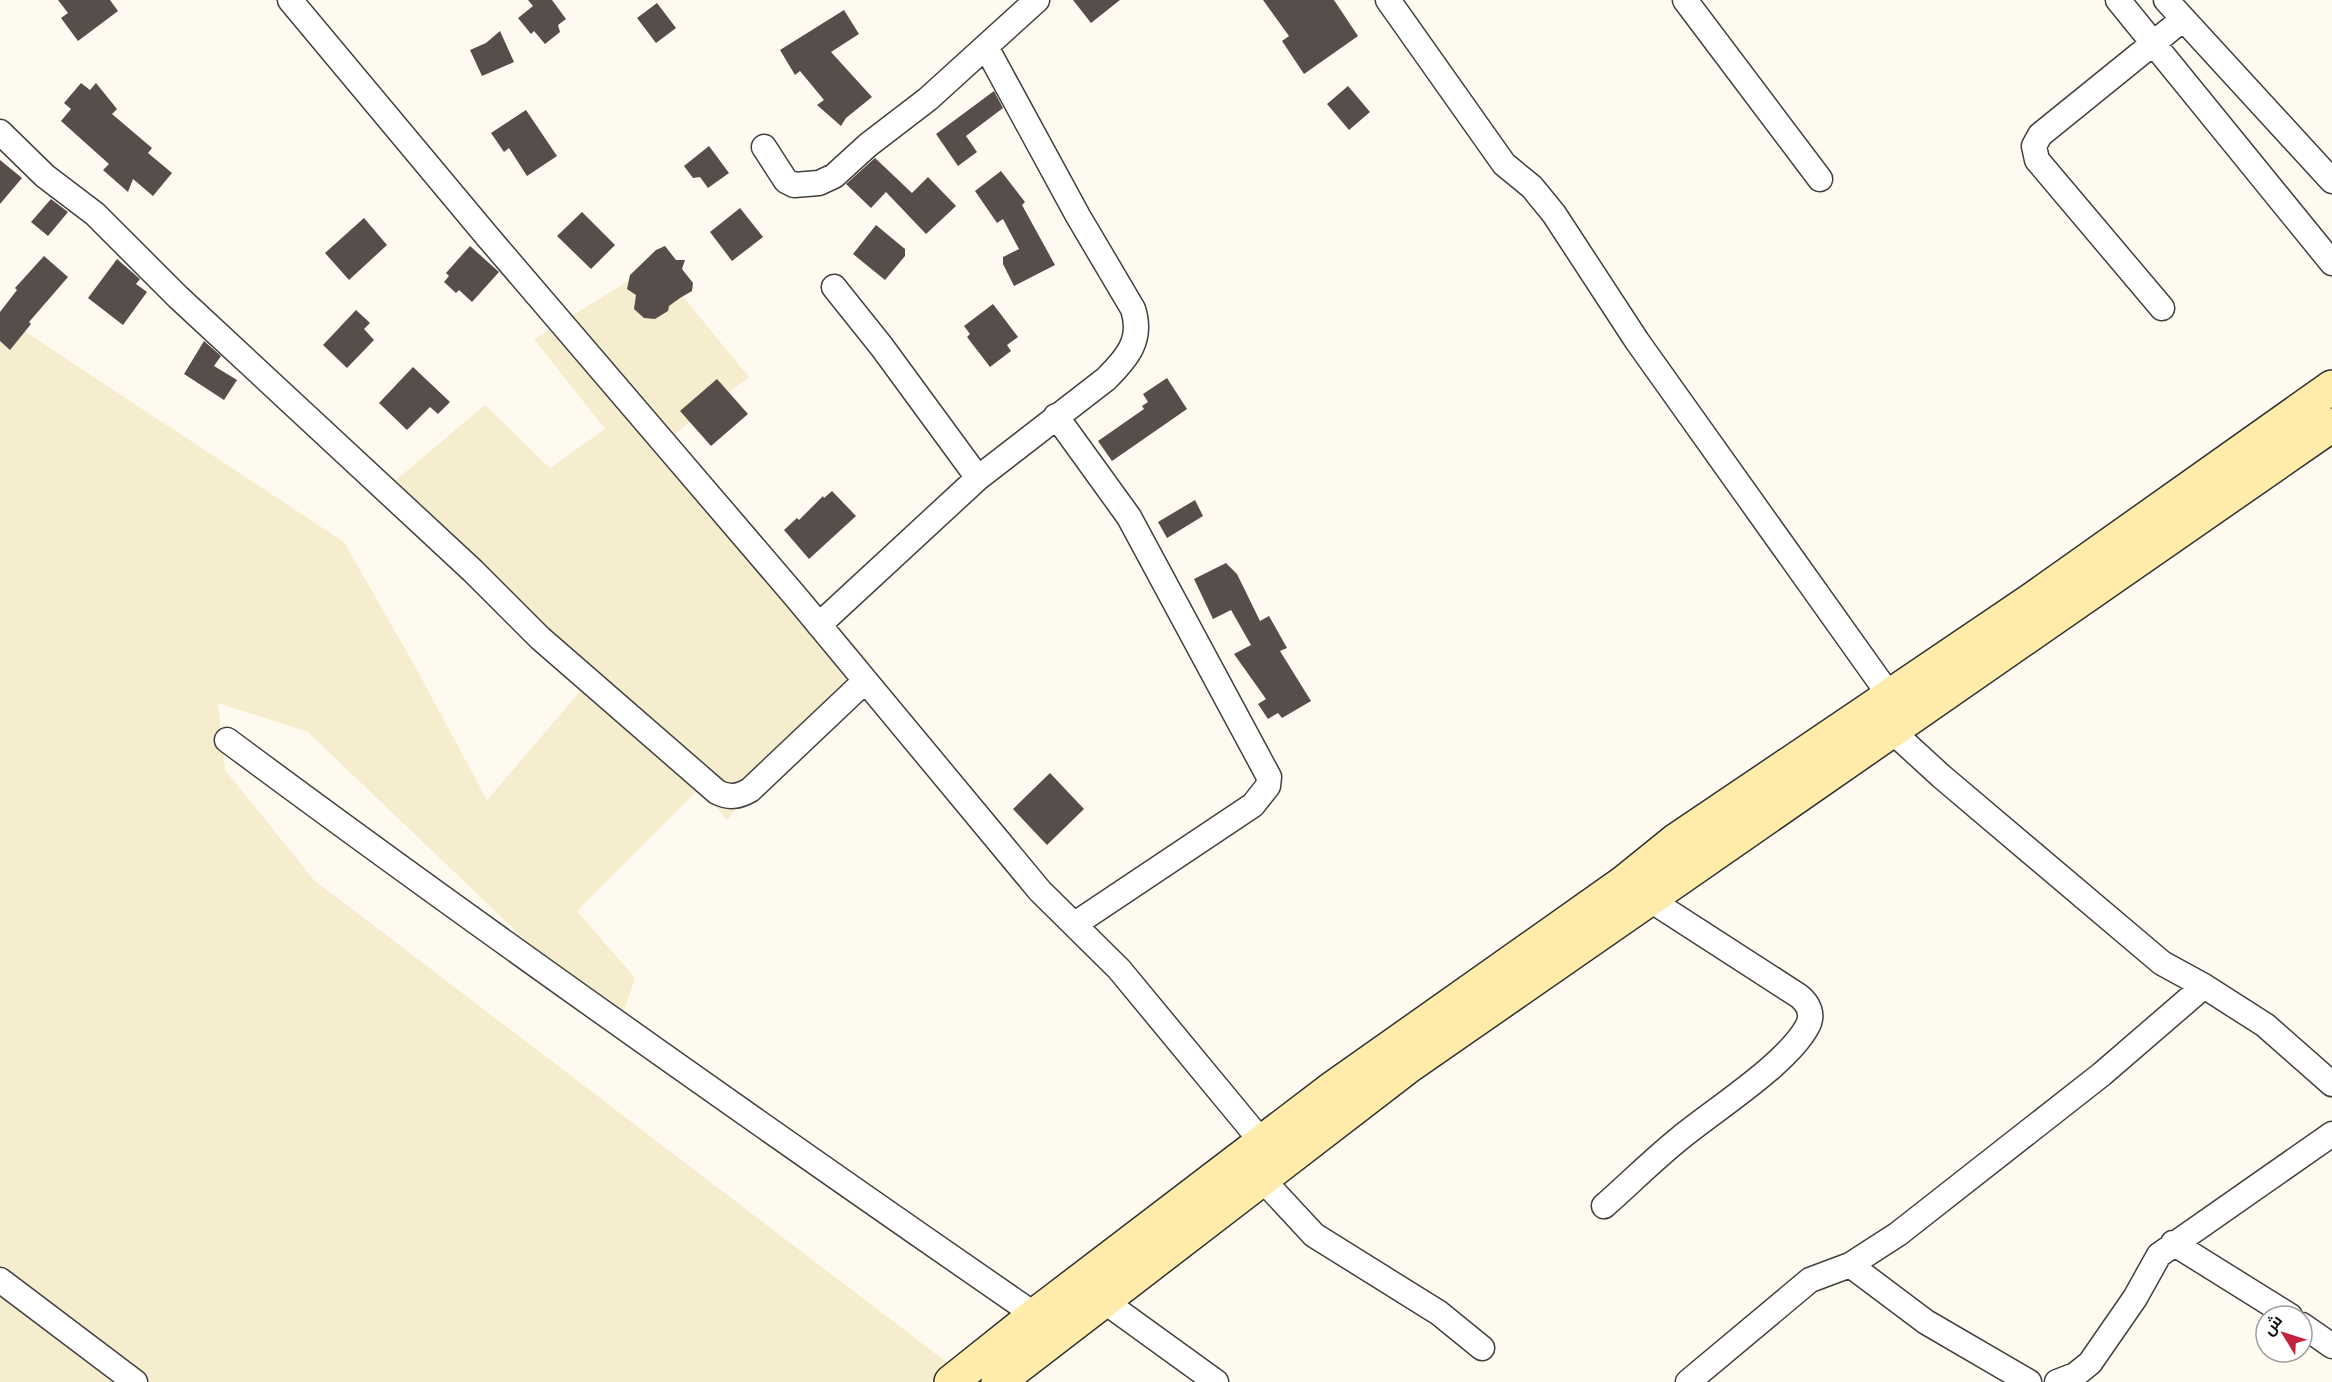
<svg xmlns="http://www.w3.org/2000/svg" width="2332" height="1382" font-family="Merriweather,Cairo,serif">
<rect width="100%" height="100%" fill="#fffaef"/>
<path fill="#f6edce" d="M 656,264 L 749,377 L 669,438 L 871,663 L 727,820 L 700,788 L 577,911 L 635,978 L 618,1029 L 308,732 L 218,703 L 225,770 L 314,880 L 953,1367 L 929,1382 L 0,1382 L 0,315 L 344,542 L 417,670 L 487,800 L 582,689 L 390,485 L 485,405 L 550,468 L 605,429 L 534,339 Z"/>
<path fill="#574d4a" d="M 58,0 L 110,0 L 118,11 L 78,41 L 61,18 L 68,13 Z
M 528,0 L 552,0 L 566,19 L 558,25 L 560,32 L 545,44 L 534,31 L 531,34 L 518,18 L 533,6 Z
M 1073,0 L 1120,0 L 1091,23 Z
M 1263,0 L 1334,0 L 1358,36 L 1304,74 L 1282,41 L 1289,36 Z
M 657,3 L 676,28 L 656,43 L 637,18 Z
M 844,10 L 859,34 L 831,52 L 872,97 L 846,118 L 841,126 L 817,105 L 824,100 L 800,71 L 795,75 L 780,50 Z
M 500,31 L 514,62 L 482,76 L 470,50 L 486,43 Z
M 81,83 L 90,90 L 96,83 L 117,109 L 112,114 L 152,148 L 148,153 L 172,173 L 153,196 L 133,179 L 128,192 L 103,170 L 109,164 L 61,121 L 71,109 L 64,103 Z
M 1348,86 L 1370,112 L 1349,130 L 1327,104 Z
M 994,91 L 1003,108 L 966,136 L 977,152 L 958,166 L 936,134 Z
M 526,110 L 557,156 L 527,176 L 509,148 L 504,152 L 491,133 Z
M 709,146 L 729,173 L 708,188 L 700,177 L 693,178 L 684,166 Z
M 875,158 L 912,193 L 928,177 L 956,206 L 926,234 L 886,192 L 871,208 L 846,184 Z
M 0,160 L 22,178 L 0,204 Z
M 1001,171 L 1025,202 L 1022,205 L 1055,265 L 1014,286 L 1003,264 L 1003,257 L 1019,249 L 1003,219 L 997,223 L 975,191 Z
M 51,199 L 68,212 L 48,236 L 31,222 Z
M 740,208 L 763,237 L 732,261 L 710,232 Z
M 582,212 L 615,245 L 591,269 L 557,236 Z
M 364,218 L 387,245 L 349,280 L 325,253 Z
M 876,225 L 905,249 L 905,256 L 885,280 L 853,254 Z
M 470,246 L 499,272 L 472,302 L 459,290 L 456,293 L 444,282 L 449,276 L 446,273 Z
M 665,246 L 676,260 L 685,260 L 682,269 L 693,283 L 692,291 L 680,298 L 669,306 L 668,311 L 655,319 L 644,318 L 634,309 L 636,295 L 627,289 L 630,275 L 656,250 Z
M 44,256 L 68,277 L 29,322 L 31,324 L 10,350 L 0,341 L 0,312 L 17,290 L 15,288 Z
M 117,259 L 140,279 L 136,284 L 147,292 L 123,325 L 88,298 Z
M 993,304 L 1018,337 L 1007,345 L 1011,351 L 990,367 L 967,337 L 970,334 L 964,326 Z
M 356,310 L 370,323 L 364,329 L 374,340 L 347,368 L 323,345 Z
M 204,341 L 221,356 L 214,366 L 237,380 L 224,400 L 184,374 Z
M 413,367 L 450,402 L 438,414 L 430,407 L 407,430 L 379,403 Z
M 1167,378 L 1187,409 L 1112,461 L 1098,441 L 1144,409 L 1142,406 L 1148,402 L 1143,394 Z
M 717,379 L 748,414 L 711,446 L 680,411 Z
M 832,491 L 856,516 L 809,559 L 784,530 L 797,518 L 799,520 L 823,496 L 824,498 Z
M 1195,500 L 1203,516 L 1167,538 L 1158,522 Z
M 1226,563 L 1237,574 L 1260,621 L 1269,616 L 1287,648 L 1280,651 L 1311,701 L 1282,718 L 1278,713 L 1268,719 L 1258,704 L 1266,699 L 1234,654 L 1251,645 L 1231,610 L 1213,619 L 1194,579 Z
M 1050,773 L 1084,809 L 1047,845 L 1013,809 Z"/>
<g fill="none" stroke-linecap="round" stroke-linejoin="round">
<g stroke="#414141" stroke-width="27">
<path id="minor" d="M 290,0 L 487,236 L 796,597 L 1040,891 L 1119,969 L 1262,1142
M 1388,0 L 1504,164 L 1532,187 L 1554,214 L 1637,341 L 1890,696
M 1685,0 L 1820,179
M 2118,0 L 2332,263
M 2166,0 L 2332,181
M 0,132 L 45,176 L 95,214 L 178,297 L 473,571 L 540,638 L 717,792 C 729,798 738,797 750,790 L 864,682
M 764,147 L 786,181 L 794,185 L 819,183 L 834,176 L 868,145 L 928,99 L 1037,0
M 834,287 L 882,347 L 978,478
M 2162,308 L 2037,160 L 2034,146 L 2040,135 L 2182,20
M 1056,416 L 1129,517 L 1269,777 L 1268,786 L 1253,805 L 1075,924
M 819,625 L 978,478 L 1106,379 C 1127,358 1143,340 1133,309 L 1078,216 L 986,47
M 1893,732 L 1941,776 L 2162,963 L 2204,986
M 227,740 C 492,937 763,1127 1035,1315
M 1262,1179 L 1314,1235 L 1439,1313 L 1482,1348
M 1604,1206 C 1629,1184 1653,1160 1679,1139 C 1714,1110 1786,1065 1807,1027 C 1814,1015 1809,1004 1799,996 L 1638,892
M 2173,1243 L 2290,1316
M 1850,1265 L 1926,1322 L 2029,1382
M 0,1280 L 135,1382
M 1104,1301 L 1216,1382
M 2302,1325 L 2332,1346
M 1688,1382 L 1810,1280 L 1850,1265 L 1898,1234 L 2102,1074 L 2204,986 L 2265,1025 L 2332,1084
M 2057,1382 L 2075,1375 L 2090,1363 L 2135,1298 L 2159,1255 L 2332,1134"/>
</g>
<g stroke="#303030" stroke-width="36">
<path id="secondary" d="M 951,1382 L 1035,1315 L 1330,1090 L 1623,883 L 1675,841 L 2030,601 L 2332,387
M 998,1382 L 1409,1066 L 2332,425"/>
</g>
<use href="#minor" stroke="#fff" stroke-width="24"/>
<use href="#secondary" stroke="#ffebaa" stroke-width="33"/>
</g>
<g transform="translate(2284 1334) rotate(308)"><circle r="28" fill="#ffffff" stroke="#9f9f9f" stroke-width="1.5"/>
<path d="M0-4.5L10 22L0 15L-10 22Z" fill="#c2223e"/>
<text y="-9" font-size="16" font-weight="bold" text-anchor="middle" fill="#0e0e0e">ش</text>
</g>
</svg>
